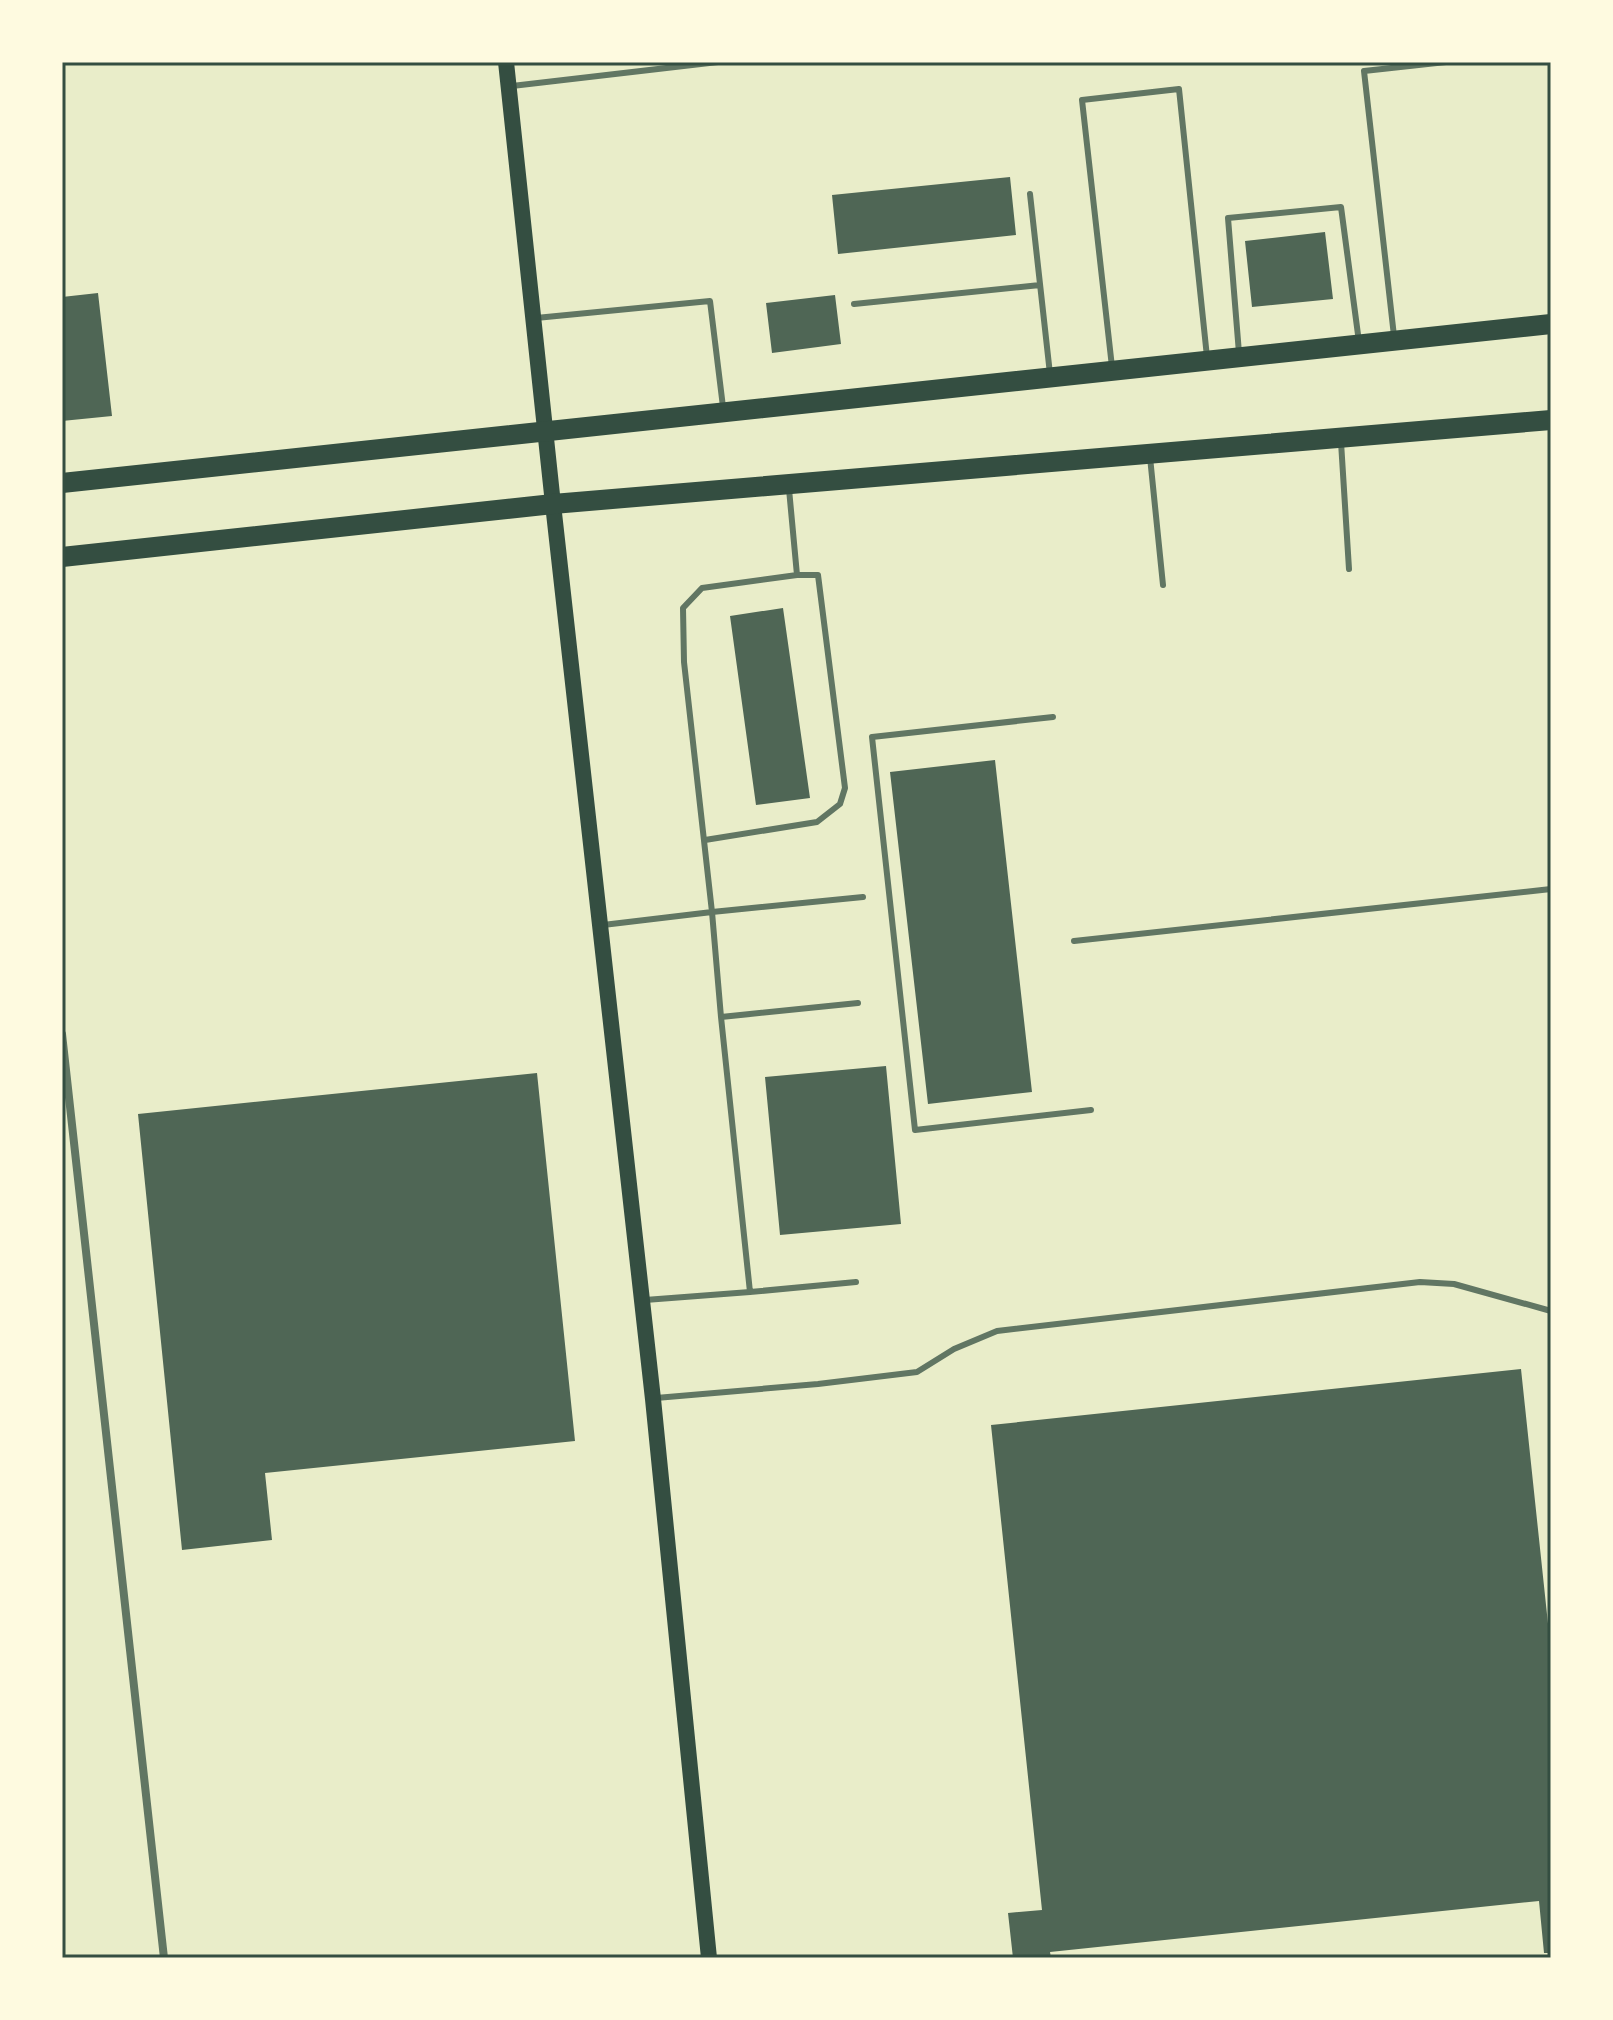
<svg xmlns="http://www.w3.org/2000/svg" width="1613" height="2020" font-family="'Roboto Condensed',sans-serif">
<rect width="100%" height="100%" fill="#e9edc9"/>
<path fill="#4f6655" d="M 1010,177 L 1016,235 L 838,254 L 832,195 Z
M 1325,232 L 1333,299 L 1252,307 L 1245,241 Z
M 98,293 L 112,416 L 62,421 L 62,297 Z
M 835,295 L 841,344 L 772,353 L 766,303 Z
M 783,608 L 810,798 L 756,805 L 730,616 Z
M 995,760 L 1032,1092 L 928,1104 L 890,772 Z
M 886,1066 L 901,1224 L 780,1235 L 765,1077 Z
M 537,1073 L 575,1441 L 265,1473 L 272,1540 L 182,1550 L 138,1114 Z
M 1521,1369 L 1551,1652 L 1551,1953 L 1544,1953 L 1539,1901 L 1050,1952 L 1051,1958 L 1013,1958 L 1008,1913 L 1042,1910 L 991,1425 Z"/>
<g fill="none" stroke-linecap="round" stroke-linejoin="round">
<path stroke="#617663" stroke-width="6" d="M 512,86 L 718,62
M 1030,194 L 1050,374
M 854,304 L 1040,285
M 536,318 L 710,301 L 723,407
M 1394,336 L 1364,71 L 1446,62
M 1239,353 L 1228,218 L 1341,207 L 1359,342
M 1112,367 L 1082,100 L 1179,89 L 1207,357
M 1341,442 L 1349,569
M 1150,457 L 1163,585
M 1053,717 L 872,737 L 915,1130 L 1091,1110
M 705,840 L 817,822 L 840,804 L 845,788 L 818,575 L 797,575
M 603,925 L 712,912 L 684,662 L 683,608 L 702,588 L 797,575 L 789,489
M 1074,941 L 1551,889
M 721,1017 L 858,1003
M 750,1292 L 721,1017 L 712,912 L 863,897
M 645,1300 L 750,1292 L 856,1282
M 656,1398 L 818,1384 L 917,1372 L 954,1349 L 997,1331 L 1420,1282 L 1454,1284 L 1551,1311"/>
<path stroke="#617663" stroke-width="8" d="M 62,1034 L 164,1958"/>
<path stroke="#344e41" stroke-width="16" d="M 506,62 L 553,504 L 653,1399 L 709,1958"/>
<path stroke="#344e41" stroke-width="20" d="M 62,483 L 1551,324
M 62,557 L 553,504 L 1551,420"/>
</g>
<rect width="1613" height="2020" fill="none" stroke="#fefae0" stroke-width="128"/>
<rect x="64" y="64" width="1485" height="1892" fill="none" stroke="#344e41" stroke-width="3"/>
</svg>
